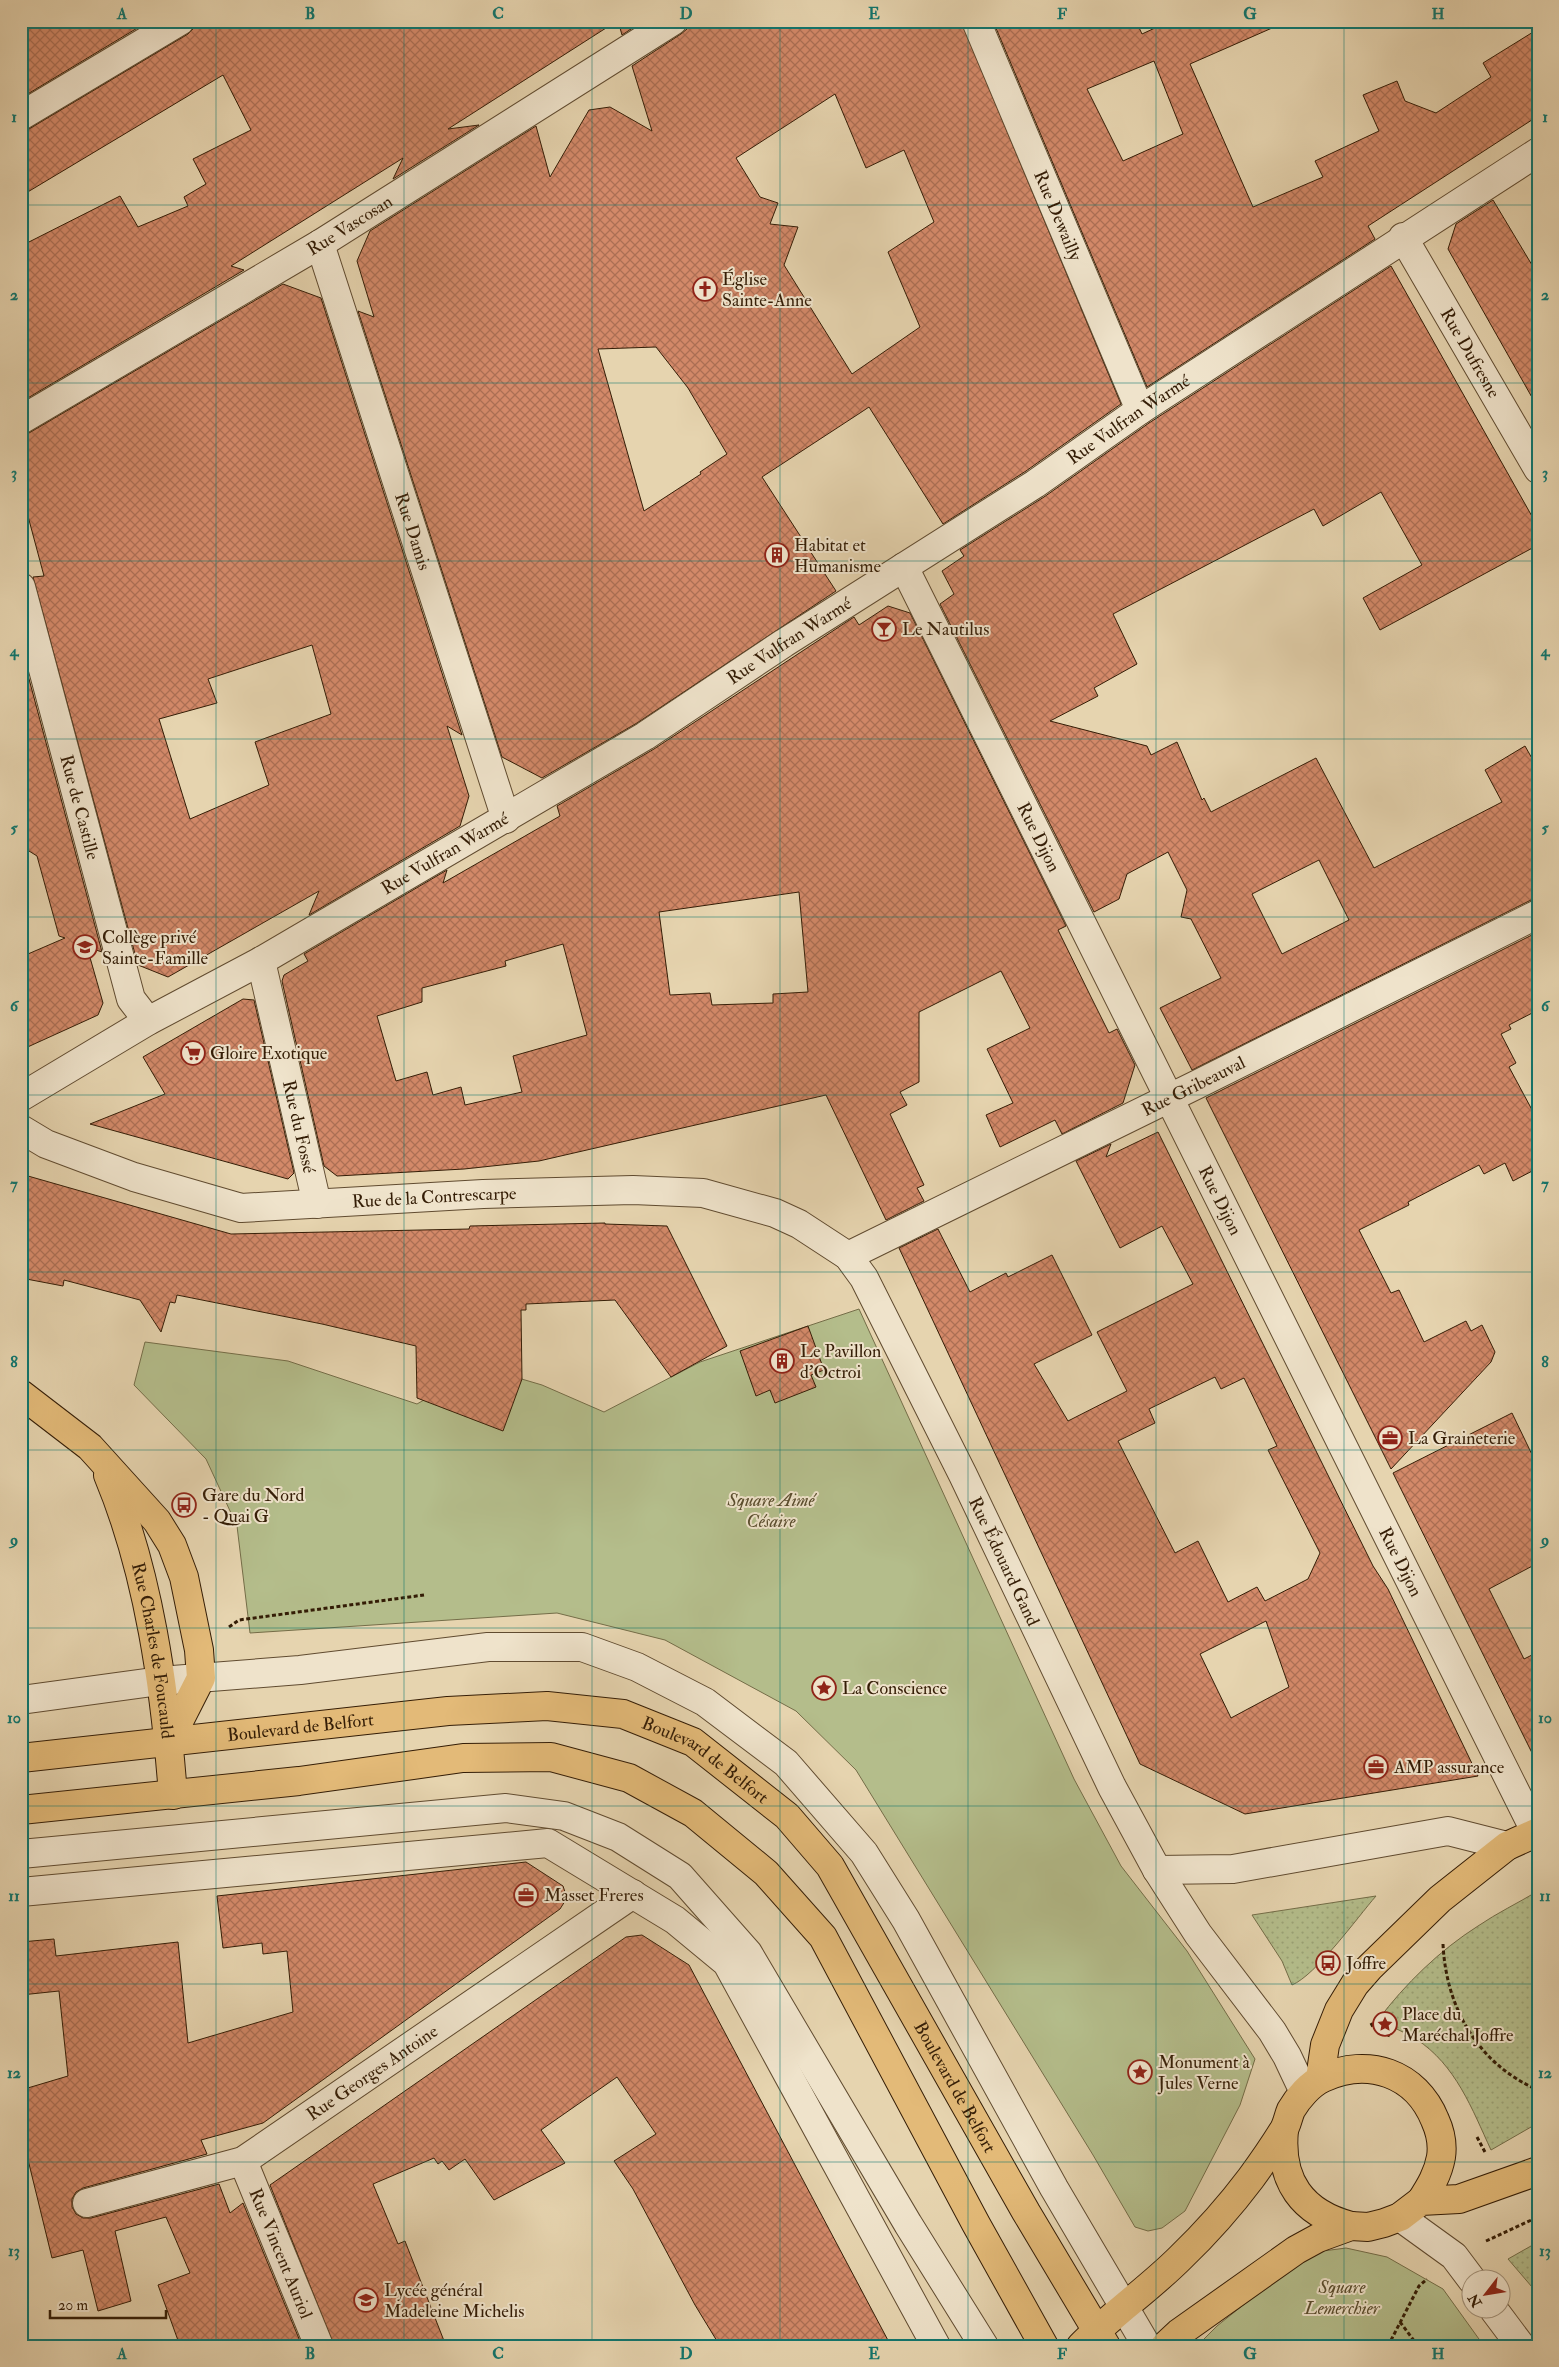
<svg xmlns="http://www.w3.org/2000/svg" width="1559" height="2367" font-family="'IM FELL Double Pica',serif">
<defs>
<pattern id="grass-dots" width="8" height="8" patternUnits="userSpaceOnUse" patternTransform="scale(1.25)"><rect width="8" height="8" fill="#b4bd8b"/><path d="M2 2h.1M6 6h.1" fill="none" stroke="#9ba276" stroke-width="1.8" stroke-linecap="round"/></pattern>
<pattern id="building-cross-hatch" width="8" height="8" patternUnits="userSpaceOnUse" patternTransform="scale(1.25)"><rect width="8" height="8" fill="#d38969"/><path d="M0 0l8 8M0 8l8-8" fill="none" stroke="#ac6f54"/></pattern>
</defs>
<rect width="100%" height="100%" fill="#e6d4af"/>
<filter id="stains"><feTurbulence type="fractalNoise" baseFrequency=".004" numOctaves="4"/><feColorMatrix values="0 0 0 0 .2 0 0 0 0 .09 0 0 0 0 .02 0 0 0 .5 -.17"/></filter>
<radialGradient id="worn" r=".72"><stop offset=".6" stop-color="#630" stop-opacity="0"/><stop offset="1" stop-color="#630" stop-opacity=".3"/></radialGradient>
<path fill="url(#grass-dots)" stroke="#746d48" d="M 1538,1891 L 1538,2123 L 1491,2150 C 1472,2109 1456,2065 1416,2039 C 1404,2032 1390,2026 1378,2020 C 1405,1984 1440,1950 1478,1926 C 1497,1913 1518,1903 1538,1891 Z
M 1376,1896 C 1357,1918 1316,1975 1292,1985 L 1282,1961 L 1252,1915 Z
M 1538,2242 L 1538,2294 L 1508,2259 Z"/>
<path fill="#b4bd8b" stroke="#746d48" d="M 859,1309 L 1074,1779 L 1121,1866 L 1187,1951 L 1255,2059 L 1240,2105 L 1185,2211 L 1162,2228 L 1148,2231 L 1135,2227 L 1093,2155 L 856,1770 L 796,1711 L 665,1640 L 557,1613 L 250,1633 L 237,1526 L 206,1459 L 134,1385 L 145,1342 L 288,1361 L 417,1404 L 481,1367 L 542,1385 L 604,1412 L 700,1362 Z
M 1346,2248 L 1387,2257 L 1443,2289 L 1484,2346 L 1197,2346 L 1217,2326 L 1308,2253 Z"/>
<path fill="url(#building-cross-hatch)" stroke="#341d06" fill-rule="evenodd" d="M 21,21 L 149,21 L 21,98 Z
M 196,21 L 617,21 L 448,129 L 479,125 L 393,179 L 403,158 L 231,266 L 244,270 L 21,402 L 21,246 L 120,196 L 138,227 L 188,206 L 184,197 L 206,184 L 193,159 L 251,130 L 223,75 L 21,196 L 21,132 L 29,129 L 188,34 L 193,29 Z
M 618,21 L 643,21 L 622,35 Z
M 688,21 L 961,21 L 1121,404 L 1026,471 L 943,524 L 869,407 L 860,413 L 762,477 L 836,591 L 637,723 L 542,778 L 502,757 L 358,311 L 374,317 L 357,261 L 370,231 L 536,126 L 550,177 L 589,110 L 610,107 L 652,131 L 632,66 L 681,34 L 687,29 ZM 835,94 L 866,168 L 904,150 L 934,222 L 888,252 L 920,327 L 852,374 L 784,265 L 798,227 L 770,224 L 778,203 L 760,197 L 736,158 ZM 656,347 L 688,388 L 727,454 L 700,472 L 701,474 L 644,511 L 598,349 Z
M 993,21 L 1136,21 L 1142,34 L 1170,21 L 1288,21 L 1190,64 L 1253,207 L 1323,177 L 1315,161 L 1379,131 L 1363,95 L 1397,81 L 1405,101 L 1436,113 L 1491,77 L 1483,63 L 1538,29 L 1538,116 L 1368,226 L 1375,239 L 1147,387 ZM 1154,61 L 1183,134 L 1123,161 L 1087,89 Z
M 1493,200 L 1538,275 L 1538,408 L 1448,249 L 1456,224 Z
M 1391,266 L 1538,527 L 1538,545 L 1380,630 L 1363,598 L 1422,565 L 1381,492 L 1323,526 L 1314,509 L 1113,614 L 1137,664 L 1094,688 L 1098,696 L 1050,721 L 1147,746 L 1151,755 L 1177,742 L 1202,800 L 1204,798 L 1211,812 L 1316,758 L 1374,868 L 1502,802 L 1485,770 L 1525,746 L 1538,769 L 1538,899 L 1531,900 L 1192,1070 L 1160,1008 L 1221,978 L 1191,919 L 1181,917 L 1187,890 L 1168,852 L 1127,874 L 1119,899 L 1094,912 L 940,604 L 954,594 L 942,571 L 964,556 L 960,550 L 1044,497 L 1149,423 ZM 1319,860 L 1349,920 L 1282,954 L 1252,894 Z
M 283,284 L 321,298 L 462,735 L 447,726 L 469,796 L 460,826 L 309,915 L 319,891 L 168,977 L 138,965 L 33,577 L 44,576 L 21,490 L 21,436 L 29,433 ZM 312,645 L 331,714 L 255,742 L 269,785 L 190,819 L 159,719 L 217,703 L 208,679 Z
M 888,606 L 910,613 L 1066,926 L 1058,930 L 1091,997 L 1109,1033 L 1117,1029 L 1135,1065 L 1123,1103 L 1062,1134 L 1055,1120 L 1000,1147 L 986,1115 L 1013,1103 L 987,1049 L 1030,1028 L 1001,971 L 919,1012 L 919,1082 L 900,1092 L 907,1105 L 890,1114 L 924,1185 L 917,1188 L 924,1201 L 886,1220 L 826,1095 L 539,1161 L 464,1169 L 337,1176 L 324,1166 L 282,981 L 284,975 L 308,961 L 304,954 L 447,870 L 443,883 L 560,816 L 557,806 L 654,749 L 854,617 L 859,625 ZM 799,892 L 808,992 L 773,994 L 773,1003 L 712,1005 L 710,993 L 670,995 L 659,912 ZM 563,944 L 587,1035 L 513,1056 L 522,1092 L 465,1105 L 461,1087 L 433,1095 L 427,1072 L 396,1081 L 377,1016 L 422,1002 L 422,988 L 506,966 L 505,961 Z
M 21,649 L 102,952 L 87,947 L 103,1003 L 98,1015 L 21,1050 L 21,957 L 65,938 L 59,936 L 37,856 L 21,846 Z
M 1538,932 L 1538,1010 L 1509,1025 L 1511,1029 L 1501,1034 L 1516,1063 L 1509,1067 L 1538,1121 L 1538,1168 L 1513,1181 L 1505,1163 L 1484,1174 L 1479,1165 L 1408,1202 L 1409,1205 L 1359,1230 L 1391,1293 L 1399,1290 L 1424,1342 L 1466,1321 L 1471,1331 L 1482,1325 L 1495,1352 L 1491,1362 L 1391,1469 L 1206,1098 Z
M 243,999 L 254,1000 L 294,1173 L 288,1179 L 90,1124 L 165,1094 L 143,1057 Z
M 1158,1132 L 1373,1566 L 1388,1589 L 1478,1776 L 1245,1814 L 1140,1764 L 899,1248 L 938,1229 L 970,1292 L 1006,1273 L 1008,1277 L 1052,1255 L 1092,1335 L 1034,1364 L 1068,1421 L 1127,1391 L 1097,1332 L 1193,1284 L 1162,1226 L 1120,1248 L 1076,1161 L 1111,1144 L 1106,1157 ZM 1215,1377 L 1221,1389 L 1244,1378 L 1277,1446 L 1268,1450 L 1320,1553 L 1308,1579 L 1265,1601 L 1257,1587 L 1228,1602 L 1198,1541 L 1175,1553 L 1118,1441 L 1155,1423 L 1149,1409 ZM 1266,1621 L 1289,1687 L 1231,1718 L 1200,1654 Z
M 21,1174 L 231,1234 L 469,1229 L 470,1226 L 605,1223 L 605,1224 L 667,1226 L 727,1346 L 671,1377 L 615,1300 L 526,1304 L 526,1310 L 521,1310 L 522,1379 L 503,1431 L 417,1398 L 416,1346 L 322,1324 L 177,1295 L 175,1303 L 170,1302 L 161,1332 L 140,1300 L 64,1280 L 63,1286 L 21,1278 Z
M 808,1326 L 824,1370 L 811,1375 L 816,1387 L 775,1403 L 770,1390 L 756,1396 L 740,1351 Z
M 1512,1413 L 1538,1467 L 1538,1563 L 1489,1589 L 1524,1659 L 1538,1652 L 1538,1765 L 1393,1473 Z
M 526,1862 L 563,1886 L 567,1898 L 560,1909 L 263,2123 L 201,2140 L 207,2154 L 83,2188 L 76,2192 L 72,2199 L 72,2207 L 76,2214 L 83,2218 L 91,2218 L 219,2184 L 230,2213 L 243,2203 L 302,2346 L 180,2346 L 158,2285 L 190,2273 L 166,2217 L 115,2231 L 131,2301 L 98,2311 L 83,2250 L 52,2258 L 21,2131 L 21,2090 L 68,2076 L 59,1991 L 21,1995 L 21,1942 L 54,1939 L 56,1956 L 178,1942 L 188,2043 L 293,2012 L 287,1951 L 263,1954 L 262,1943 L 223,1948 L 217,1896 Z
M 642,1935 L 689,1965 L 891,2346 L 720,2346 L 695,2305 L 633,2189 L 614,2161 L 656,2134 L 617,2077 L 541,2130 L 565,2163 L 494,2200 L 465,2159 L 449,2170 L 442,2161 L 438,2164 L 434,2158 L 373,2184 L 398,2244 L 405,2241 L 446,2346 L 334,2346 L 270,2185 L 626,1937 Z"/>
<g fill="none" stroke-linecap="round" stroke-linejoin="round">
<g stroke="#604b30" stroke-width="30">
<g id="minor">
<path id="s1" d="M 976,21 L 1140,410"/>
<path d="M 21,116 L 180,21"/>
<path id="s2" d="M 1403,237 L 1538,469"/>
<path id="s3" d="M 320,244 L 506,819"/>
<path id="s4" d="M 21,420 L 320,244 L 673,21"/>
<path id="s5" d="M 904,567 L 1536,1833"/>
<path id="s6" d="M 21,587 L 131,999 L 148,1021"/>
<path id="s7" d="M 261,961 L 317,1204"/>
<path id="s8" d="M 21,1097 L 148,1021 L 261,961 L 645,736 L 784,643 L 1035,484 L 1140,410 L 1538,152"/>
<path id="s9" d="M 21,1129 L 46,1144 L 134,1177 L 241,1208 L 483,1194 L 633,1190 L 703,1193 L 775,1213 L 799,1224 L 848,1256 L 864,1278 L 963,1475 L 1112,1787 L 1157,1870 L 1198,1934 L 1272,2031 L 1287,2056 L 1304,2092"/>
<path id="s10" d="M 848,1256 L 1196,1085 L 1538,914"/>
<path d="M 21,1700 L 160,1681 L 300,1670 L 488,1647 L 582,1647 L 637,1667 L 705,1702 L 786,1763 L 864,1853 L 906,1920 L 1054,2188 L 1147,2346"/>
<path d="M 21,1854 L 506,1808 L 564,1816 L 618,1837 L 680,1876 L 748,1953 L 908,2224 L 984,2346"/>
<path d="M 1157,1870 L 1233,1869 L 1448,1831 L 1507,1846"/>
<path d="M 21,1892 L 548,1843 L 675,1920 L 727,1963 L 936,2346"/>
<path id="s11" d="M 243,2161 L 319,2346"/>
<path id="s12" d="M 87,2203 L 243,2161 L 633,1894"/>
<path d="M 1400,2217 L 1454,2256 L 1472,2280"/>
<path d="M 1494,2310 L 1521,2346"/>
</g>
</g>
<g stroke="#341d06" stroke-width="30">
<g id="major">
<path d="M 21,1394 L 90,1447 L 157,1521 L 172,1545 L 184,1577 L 199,1650 L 201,1678 L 169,1741"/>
<path id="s13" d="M 108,1475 C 149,1573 165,1689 173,1795"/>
<path id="s14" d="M 21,1758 L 448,1711 L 547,1706 L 623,1714 L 693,1742 L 787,1816 L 830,1866 L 1026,2212 L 1106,2346"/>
<path d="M 21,1810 L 299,1781 L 463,1758 L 551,1757 L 629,1778 L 693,1813 L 766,1873 L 823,1937 L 976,2224 L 1044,2346"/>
<path d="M 1320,2079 L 1325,2045 L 1339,2010 L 1355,1984 L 1369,1968 L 1440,1899 L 1507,1846 L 1538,1832"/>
<path d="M 1284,2130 C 1279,2181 1302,2213 1351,2226"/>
<path d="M 1081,2346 C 1112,2314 1149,2289 1180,2258 C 1205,2234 1230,2206 1251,2178 C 1262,2163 1273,2147 1283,2131 C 1287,2125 1288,2117 1291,2110 C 1298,2098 1310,2084 1323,2078 C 1368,2057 1416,2073 1435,2120 C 1440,2131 1443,2144 1441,2157 C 1438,2174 1430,2187 1421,2201"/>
<path d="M 1165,2346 L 1179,2333 L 1296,2250 L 1318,2238 L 1351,2226 L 1368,2227 L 1384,2223 L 1400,2217 L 1421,2201 L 1459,2199 L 1538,2171"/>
</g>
</g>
<path stroke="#341d06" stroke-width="3" stroke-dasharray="4 2.5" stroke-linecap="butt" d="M 229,1627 L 239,1620 L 424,1595
M 1443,1944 C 1446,2008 1478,2064 1538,2090
M 1371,2023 L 1373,2027 L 1390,2036
M 1477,2137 L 1486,2154
M 1486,2241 L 1538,2217
M 1400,2322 L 1418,2346
M 1388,2346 L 1419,2286 L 1427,2279"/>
<use href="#minor" stroke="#efe3cb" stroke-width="28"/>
<use href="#major" stroke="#e3ba78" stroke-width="28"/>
</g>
<path fill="none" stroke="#0f766e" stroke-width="1" stroke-opacity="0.55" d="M 216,21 L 216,2346M 404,21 L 404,2346M 592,21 L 592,2346M 780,21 L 780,2346M 968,21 L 968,2346M 1156,21 L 1156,2346M 1344,21 L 1344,2346M 21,205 L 1538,205M 21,383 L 1538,383M 21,561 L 1538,561M 21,739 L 1538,739M 21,917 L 1538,917M 21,1095 L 1538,1095M 21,1272 L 1538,1272M 21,1450 L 1538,1450M 21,1628 L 1538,1628M 21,1806 L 1538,1806M 21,1984 L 1538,1984M 21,2162 L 1538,2162"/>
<defs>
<g id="church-ring" transform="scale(1.25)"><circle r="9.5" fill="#efe3cb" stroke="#8f2418" stroke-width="1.5"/><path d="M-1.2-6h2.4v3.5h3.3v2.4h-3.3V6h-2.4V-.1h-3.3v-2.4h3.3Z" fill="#8f2418"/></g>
<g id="building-ring" transform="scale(1.25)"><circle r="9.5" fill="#efe3cb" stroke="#8f2418" stroke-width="1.5"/><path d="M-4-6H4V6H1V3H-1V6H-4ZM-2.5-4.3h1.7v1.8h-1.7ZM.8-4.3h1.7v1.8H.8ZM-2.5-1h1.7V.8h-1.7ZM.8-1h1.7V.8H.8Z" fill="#8f2418"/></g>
<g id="bar-ring" transform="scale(1.25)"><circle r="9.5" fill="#efe3cb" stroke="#8f2418" stroke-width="1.5"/><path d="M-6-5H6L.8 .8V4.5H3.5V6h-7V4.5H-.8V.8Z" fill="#8f2418"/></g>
<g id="school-ring" transform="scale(1.25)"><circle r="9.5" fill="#efe3cb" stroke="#8f2418" stroke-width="1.5"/><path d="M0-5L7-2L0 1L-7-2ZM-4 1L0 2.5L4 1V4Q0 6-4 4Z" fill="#8f2418"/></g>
<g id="supermarket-ring" transform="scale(1.25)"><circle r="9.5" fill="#efe3cb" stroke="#8f2418" stroke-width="1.5"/><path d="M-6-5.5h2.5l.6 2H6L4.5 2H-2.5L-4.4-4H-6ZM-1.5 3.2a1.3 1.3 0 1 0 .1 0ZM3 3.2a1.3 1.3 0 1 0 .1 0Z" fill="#8f2418"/></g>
<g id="office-ring" transform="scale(1.25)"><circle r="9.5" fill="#efe3cb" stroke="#8f2418" stroke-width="1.5"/><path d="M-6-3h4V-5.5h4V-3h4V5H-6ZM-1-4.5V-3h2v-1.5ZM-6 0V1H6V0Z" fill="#8f2418"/></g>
<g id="bus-ring" transform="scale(1.25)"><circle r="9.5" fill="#efe3cb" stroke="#8f2418" stroke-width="1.5"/><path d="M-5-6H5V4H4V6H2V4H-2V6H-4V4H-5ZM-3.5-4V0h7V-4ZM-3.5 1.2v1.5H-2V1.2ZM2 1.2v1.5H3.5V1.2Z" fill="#8f2418"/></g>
<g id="sight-ring" transform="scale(1.25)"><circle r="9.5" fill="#efe3cb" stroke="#8f2418" stroke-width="1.5"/><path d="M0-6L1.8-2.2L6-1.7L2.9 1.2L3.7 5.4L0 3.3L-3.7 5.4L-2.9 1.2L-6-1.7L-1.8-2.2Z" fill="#8f2418"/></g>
</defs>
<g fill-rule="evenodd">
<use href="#church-ring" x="705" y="289"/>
<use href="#building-ring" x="777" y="555"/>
<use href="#bar-ring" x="884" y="629"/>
<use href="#school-ring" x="85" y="947"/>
<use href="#supermarket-ring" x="193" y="1053"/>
<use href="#building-ring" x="782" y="1361"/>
<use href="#office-ring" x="1390" y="1438"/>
<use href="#bus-ring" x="184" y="1505"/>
<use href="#sight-ring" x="824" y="1688"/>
<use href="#office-ring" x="1376" y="1767"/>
<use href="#office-ring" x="526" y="1895"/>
<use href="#bus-ring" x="1328" y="1963"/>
<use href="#sight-ring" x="1385" y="2024"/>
<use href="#sight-ring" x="1140" y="2072"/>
<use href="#school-ring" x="366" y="2300"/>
</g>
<g text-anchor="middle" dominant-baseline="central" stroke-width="4" stroke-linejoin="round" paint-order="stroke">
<g font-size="18" fill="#341d06" stroke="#efe3cb">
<text stroke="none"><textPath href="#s1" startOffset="211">Rue Dewailly</textPath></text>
<text stroke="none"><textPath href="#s4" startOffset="382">Rue Vascosan</textPath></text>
<text stroke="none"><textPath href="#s2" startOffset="134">Rue Dufresne</textPath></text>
<text stroke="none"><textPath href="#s8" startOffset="1299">Rue Vulfran Warmé</textPath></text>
<text stroke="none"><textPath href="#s3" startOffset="302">Rue Damis</textPath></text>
<text stroke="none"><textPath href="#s8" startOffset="894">Rue Vulfran Warmé</textPath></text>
<text stroke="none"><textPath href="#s6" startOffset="228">Rue de Castille</textPath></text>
<text stroke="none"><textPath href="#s5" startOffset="302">Rue Dijon</textPath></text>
<text stroke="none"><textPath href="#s8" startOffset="489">Rue Vulfran Warmé</textPath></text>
<text stroke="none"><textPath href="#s10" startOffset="385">Rue Gribeauval</textPath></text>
<text stroke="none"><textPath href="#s7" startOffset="170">Rue du Fossé</textPath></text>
<text stroke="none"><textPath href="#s9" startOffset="428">Rue de la Contrescarpe</textPath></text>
<text stroke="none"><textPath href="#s5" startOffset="708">Rue Dijon</textPath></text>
<text stroke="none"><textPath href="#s9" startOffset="1200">Rue Édouard Gand</textPath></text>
<text stroke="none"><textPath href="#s5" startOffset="1112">Rue Dijon</textPath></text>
<text stroke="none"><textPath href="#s13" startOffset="182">Rue Charles de Foucauld</textPath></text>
<text stroke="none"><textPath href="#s14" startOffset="281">Boulevard de Belfort</textPath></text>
<text stroke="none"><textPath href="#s14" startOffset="700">Boulevard de Belfort</textPath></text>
<text stroke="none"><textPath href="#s12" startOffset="318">Rue Georges Antoine</textPath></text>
<text stroke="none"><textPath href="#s14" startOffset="1120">Boulevard de Belfort</textPath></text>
<text stroke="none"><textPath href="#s11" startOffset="100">Rue Vincent Auriol</textPath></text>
</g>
<g font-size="18" fill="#341d06" stroke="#efe3cb" text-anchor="start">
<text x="722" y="279">Église<tspan x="722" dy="21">Sainte-Anne</tspan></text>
<text x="794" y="545">Habitat et<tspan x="794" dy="21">Humanisme</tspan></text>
<text x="902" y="629">Le Nautilus</text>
<text x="102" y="937">Collège privé<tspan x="102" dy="21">Sainte-Famille</tspan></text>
<text x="210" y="1053">Gloire Exotique</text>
<text x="800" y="1351">Le Pavillon<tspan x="800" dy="21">d'Octroi</tspan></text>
<text x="1408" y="1438">La Graineterie</text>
<text x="202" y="1495">Gare du Nord<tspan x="202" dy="21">- Quai G</tspan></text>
<text x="842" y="1688">La Conscience</text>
<text x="1394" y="1767">AMP assurance</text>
<text x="544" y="1895">Masset Freres</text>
<text x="1346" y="1963">Joffre</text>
<text x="1402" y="2014">Place du<tspan x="1402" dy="21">Maréchal Joffre</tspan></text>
<text x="1158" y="2062">Monument à<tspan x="1158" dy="21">Jules Verne</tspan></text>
<text x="384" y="2290">Lycée général<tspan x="384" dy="21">Madeleine Michelis</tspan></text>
</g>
<g font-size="18" font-style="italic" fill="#5a4d2e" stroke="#efe3cb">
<text x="771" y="1500">Square Aimé<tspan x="771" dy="21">Césaire</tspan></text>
<text x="1342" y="2287">Square<tspan x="1342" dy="21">Lemerchier</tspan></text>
</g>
</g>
<rect width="1559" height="2367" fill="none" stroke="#e6d4af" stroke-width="55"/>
<g transform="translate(1486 2294) rotate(239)"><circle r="24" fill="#efe3cb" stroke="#a4947c"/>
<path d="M0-4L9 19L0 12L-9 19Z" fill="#8f2418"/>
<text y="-8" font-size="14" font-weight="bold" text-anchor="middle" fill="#341d06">N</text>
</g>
<path d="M50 2310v8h116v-8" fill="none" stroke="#341d06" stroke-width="2.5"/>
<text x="58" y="2310" font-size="15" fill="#341d06" stroke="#efe3cb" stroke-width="4" paint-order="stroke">20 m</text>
<rect x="28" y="28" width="1504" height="2312" fill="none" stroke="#0f766e" stroke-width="2"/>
<g font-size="16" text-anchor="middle" font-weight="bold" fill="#0f766e">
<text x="122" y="19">A</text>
<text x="310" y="19">B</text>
<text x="498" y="19">C</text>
<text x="686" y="19">D</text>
<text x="874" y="19">E</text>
<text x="1062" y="19">F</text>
<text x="1250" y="19">G</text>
<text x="1438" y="19">H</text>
<text x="14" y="122">1</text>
<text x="1545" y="122">1</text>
<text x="14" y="300">2</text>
<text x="1545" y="300">2</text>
<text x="14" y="478">3</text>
<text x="1545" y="478">3</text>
<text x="14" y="656">4</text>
<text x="1545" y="656">4</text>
<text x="14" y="833">5</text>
<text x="1545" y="833">5</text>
<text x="14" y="1011">6</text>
<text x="1545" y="1011">6</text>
<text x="14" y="1189">7</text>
<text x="1545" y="1189">7</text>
<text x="14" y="1367">8</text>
<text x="1545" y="1367">8</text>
<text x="14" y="1545">9</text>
<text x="1545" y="1545">9</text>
<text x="14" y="1723">10</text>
<text x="1545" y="1723">10</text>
<text x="14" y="1901">11</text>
<text x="1545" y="1901">11</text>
<text x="14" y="2078">12</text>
<text x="1545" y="2078">12</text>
<text x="14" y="2256">13</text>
<text x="1545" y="2256">13</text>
<text x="122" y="2359">A</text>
<text x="310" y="2359">B</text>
<text x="498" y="2359">C</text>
<text x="686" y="2359">D</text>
<text x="874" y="2359">E</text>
<text x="1062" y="2359">F</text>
<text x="1250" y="2359">G</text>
<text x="1438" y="2359">H</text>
</g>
<rect width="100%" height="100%" filter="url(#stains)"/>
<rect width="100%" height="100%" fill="url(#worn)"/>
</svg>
